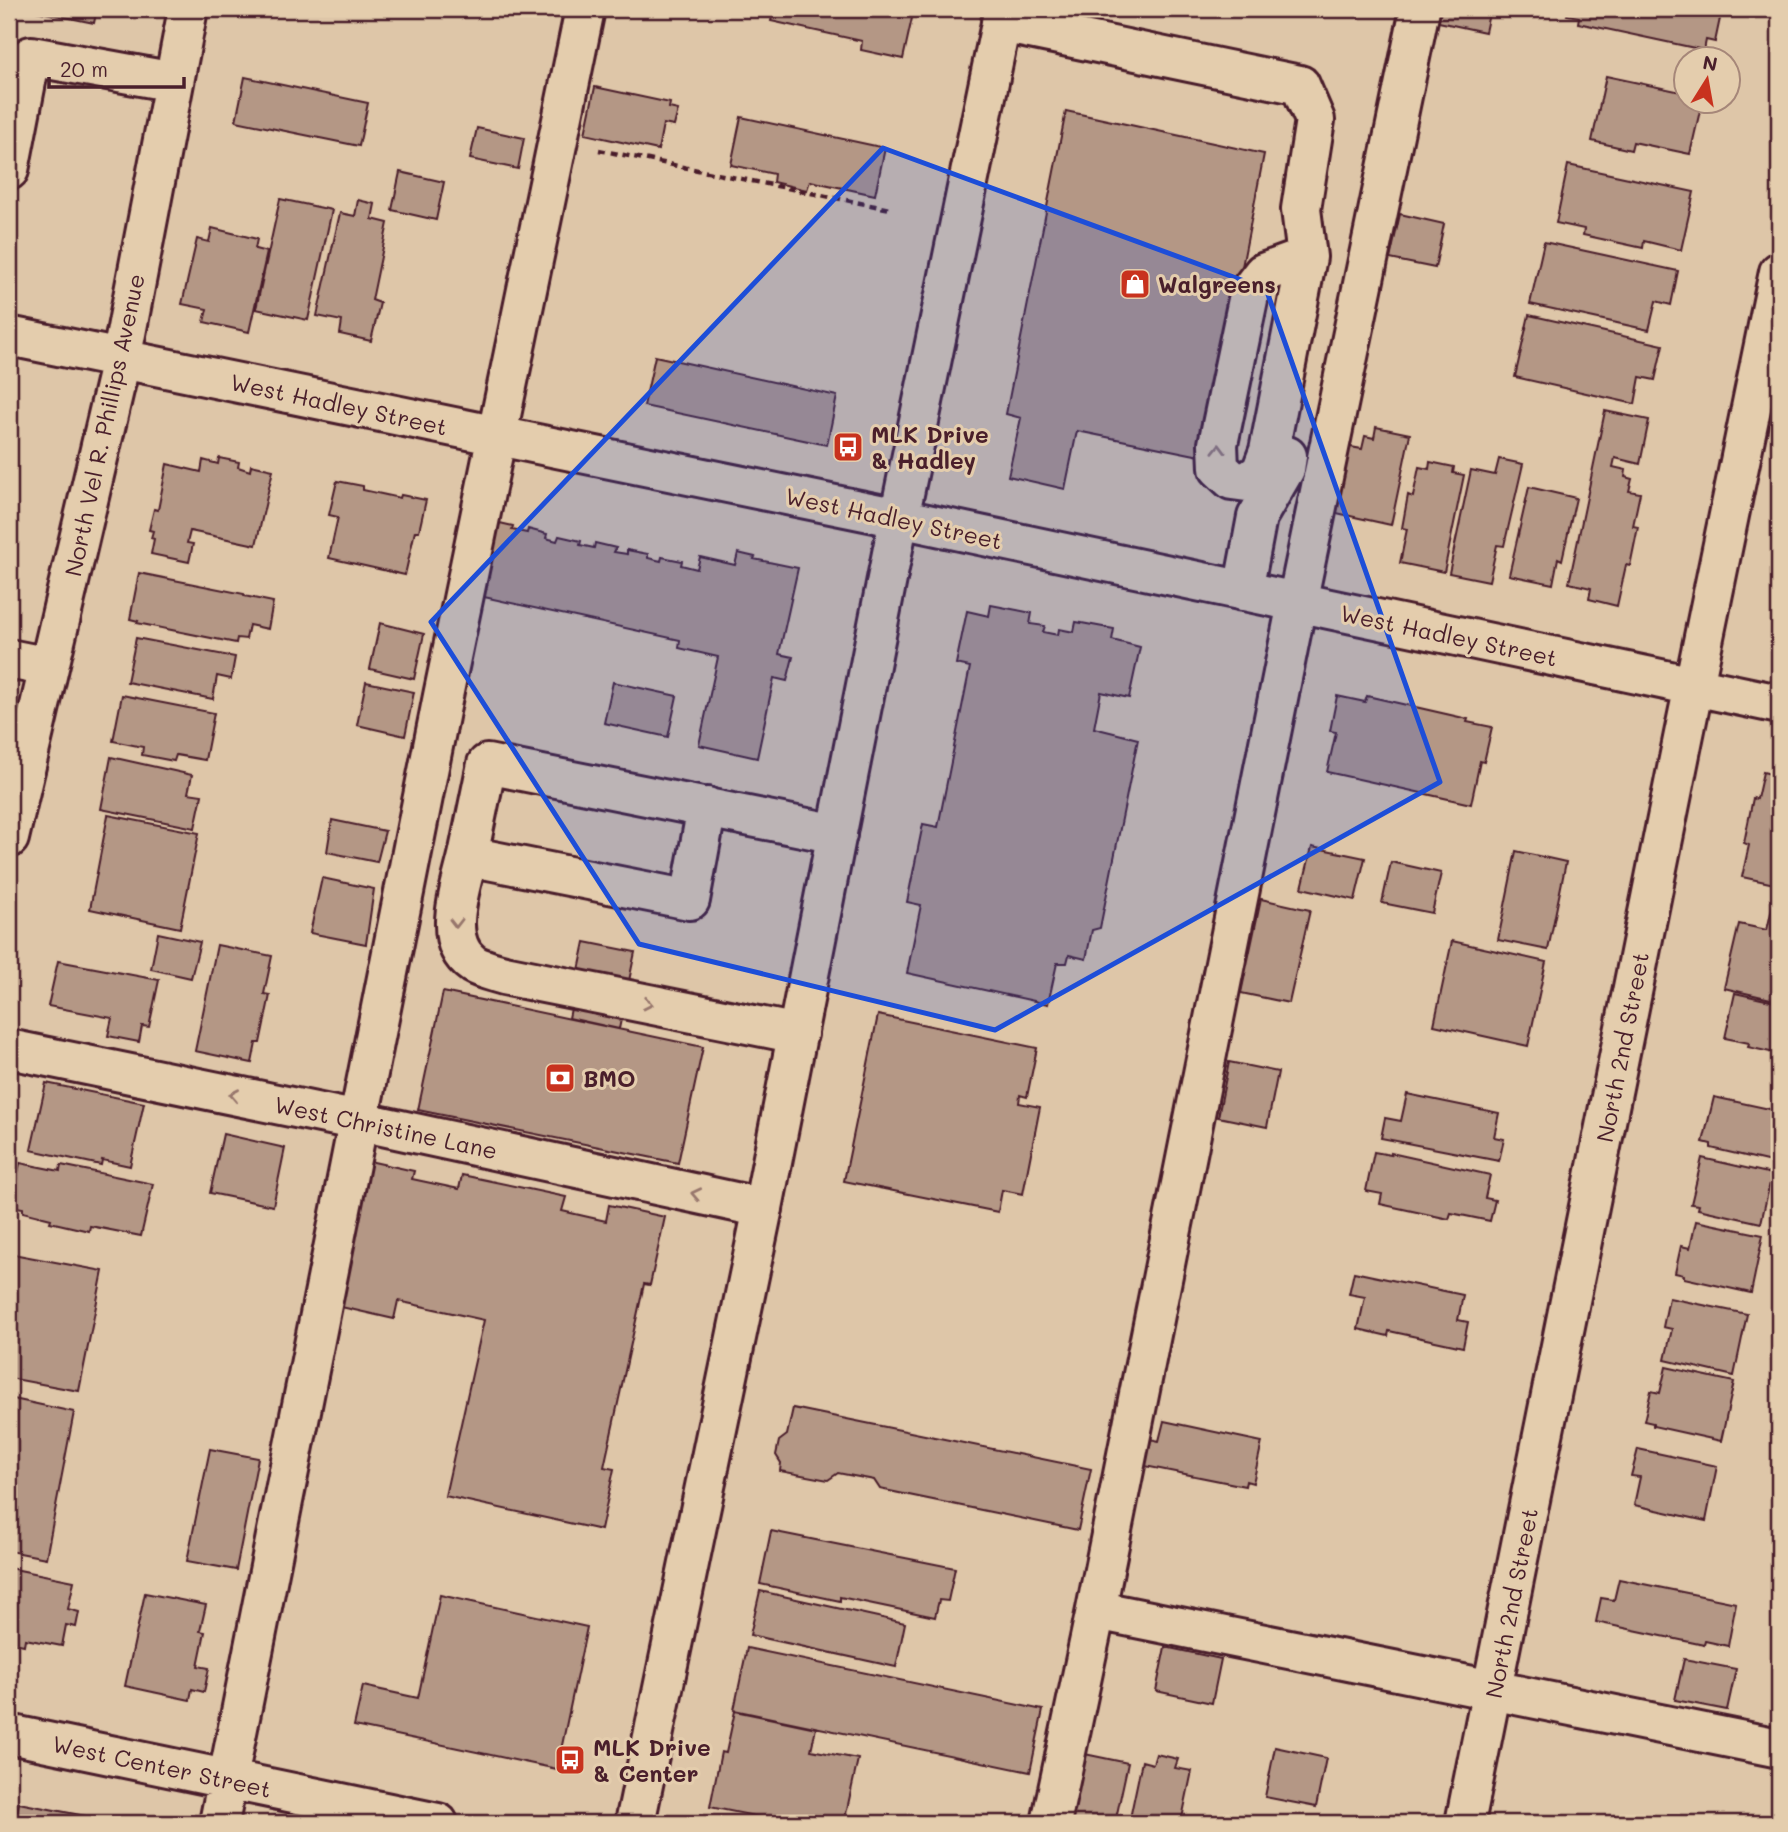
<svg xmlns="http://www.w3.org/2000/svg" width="1788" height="1832" font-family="Mali,sans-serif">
<rect width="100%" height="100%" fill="#dec6a8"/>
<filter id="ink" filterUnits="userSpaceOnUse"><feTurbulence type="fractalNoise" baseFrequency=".0143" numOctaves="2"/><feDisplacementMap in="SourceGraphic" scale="14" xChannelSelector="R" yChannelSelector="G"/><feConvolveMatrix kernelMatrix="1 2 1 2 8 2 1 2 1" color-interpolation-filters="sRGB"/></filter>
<g filter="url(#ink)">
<path fill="#b49785" stroke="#4a1f2b" stroke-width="2" d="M 26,9 L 97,9 L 94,23 Z
M 774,9 L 801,9 L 809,10 L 809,9 L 914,9 L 903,59 L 861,50 L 862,41 L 771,21 Z
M 1437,9 L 1490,9 L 1485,32 L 1434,21 Z
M 1569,9 L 1722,9 L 1715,42 L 1706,40 L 1704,50 L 1578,23 L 1579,17 L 1567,15 Z
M 1606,76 L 1686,93 L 1686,102 L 1702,102 L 1690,154 L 1633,142 L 1631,150 L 1592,141 Z
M 245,77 L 368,103 L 359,146 L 236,121 Z
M 595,87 L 670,103 L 669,108 L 678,110 L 674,126 L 663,124 L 658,150 L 585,134 Z
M 1066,111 L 1264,154 L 1205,457 L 1077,431 L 1065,489 L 1008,476 L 1021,418 L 1006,414 Z
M 741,117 L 885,148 L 875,195 L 810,181 L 807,190 L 773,182 L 774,174 L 731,165 Z
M 477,128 L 524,138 L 518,169 L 470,159 Z
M 1568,165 L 1694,192 L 1681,250 L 1644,241 L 1643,248 L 1583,235 L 1584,229 L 1556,223 Z
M 400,172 L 444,182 L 436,220 L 392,210 Z
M 280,199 L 332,210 L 308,320 L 256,309 Z
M 358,200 L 375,204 L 372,219 L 388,223 L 372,300 L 380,303 L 371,341 L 340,334 L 342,321 L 317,316 L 340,213 L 355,216 Z
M 1400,214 L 1444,224 L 1435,268 L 1390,259 Z
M 212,228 L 257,239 L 255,249 L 267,252 L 249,332 L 204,322 L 207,309 L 182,304 L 197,239 L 209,242 Z
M 1544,242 L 1678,271 L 1671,305 L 1656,301 L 1649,330 L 1530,304 Z
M 1529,315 L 1663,345 L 1655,380 L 1640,377 L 1635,404 L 1515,377 Z
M 655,356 L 837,396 L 827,445 L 644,406 Z
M 1605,411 L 1649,420 L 1640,464 L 1615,458 L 1613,467 L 1626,470 L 1625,477 L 1632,479 L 1629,491 L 1640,493 L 1633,526 L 1638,527 L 1630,566 L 1626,565 L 1617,606 L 1589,599 L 1591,588 L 1569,583 Z
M 1376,427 L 1410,434 L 1391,525 L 1332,512 L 1345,446 L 1362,449 L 1365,436 L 1374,438 Z
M 219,458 L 239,462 L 238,467 L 250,471 L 251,465 L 273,470 L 256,545 L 190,531 L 187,543 L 193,544 L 189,562 L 151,554 L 154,539 L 151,538 L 153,531 L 149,530 L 154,509 L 158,510 L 167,464 L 201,472 L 203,460 L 218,464 Z
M 1499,459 L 1523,464 L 1504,546 L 1497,545 L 1489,581 L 1449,573 L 1471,470 L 1495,475 Z
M 1430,462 L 1454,467 L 1453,473 L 1464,475 L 1444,572 L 1400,563 L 1407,529 L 1402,528 L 1408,495 L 1413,497 L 1419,467 L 1429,469 Z
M 337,481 L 363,486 L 363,490 L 400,498 L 401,495 L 426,500 L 419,531 L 415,531 L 405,575 L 329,558 L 338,517 L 329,515 Z
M 1529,487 L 1576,498 L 1562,560 L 1558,558 L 1553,584 L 1509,575 Z
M 491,521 L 513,526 L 512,530 L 527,533 L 528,529 L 547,534 L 546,538 L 557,541 L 559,536 L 581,541 L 580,545 L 594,548 L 595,543 L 616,548 L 614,552 L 627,554 L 627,550 L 648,554 L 648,558 L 661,561 L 662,557 L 682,561 L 681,565 L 697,569 L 700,557 L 735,565 L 738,553 L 755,557 L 754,559 L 798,568 L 779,654 L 793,657 L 787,681 L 774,678 L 757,758 L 699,745 L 718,657 L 679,648 L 680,640 L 475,595 Z
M 139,573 L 244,594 L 244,596 L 273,602 L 268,629 L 249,625 L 246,639 L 237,638 L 236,643 L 137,623 L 138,621 L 130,619 Z
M 991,605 L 1032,613 L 1030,624 L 1045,626 L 1043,632 L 1058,635 L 1059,629 L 1074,632 L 1076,622 L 1114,629 L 1112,640 L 1140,647 L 1129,698 L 1101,692 L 1094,728 L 1138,739 L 1100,928 L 1092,930 L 1086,959 L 1069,955 L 1067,963 L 1057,963 L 1048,1004 L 907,973 L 921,905 L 907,902 L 923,824 L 938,827 L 970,667 L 956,664 L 967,611 L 989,616 Z
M 380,623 L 424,634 L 414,679 L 370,669 Z
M 136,638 L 235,657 L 231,679 L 217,676 L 213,699 L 127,682 Z
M 366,682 L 414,692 L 405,736 L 357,725 Z
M 613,682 L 677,696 L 668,737 L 604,723 Z
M 122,695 L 214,713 L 205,760 L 176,755 L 174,761 L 142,755 L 143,747 L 113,741 Z
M 1337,696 L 1365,702 L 1367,696 L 1468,719 L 1467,722 L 1492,727 L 1484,762 L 1480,761 L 1471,804 L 1327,772 L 1336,732 L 1330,731 Z
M 111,757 L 192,775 L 188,793 L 202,795 L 195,828 L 101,809 Z
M 1763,772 L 1779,776 L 1779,885 L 1742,877 L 1749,845 L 1744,843 L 1753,798 L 1757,799 Z
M 108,815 L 199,833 L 180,928 L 90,909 Z
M 332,820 L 385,831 L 377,862 L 327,852 Z
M 1312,847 L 1365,858 L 1355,900 L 1302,888 Z
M 1516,851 L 1566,862 L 1548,950 L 1498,940 Z
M 1391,862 L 1441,873 L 1432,913 L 1382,903 Z
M 322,878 L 374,889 L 366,944 L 310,933 Z
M 1261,899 L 1310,910 L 1289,1003 L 1241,993 Z
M 1773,904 L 1779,906 L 1779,981 L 1775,1000 L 1724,988 L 1739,924 L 1767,930 Z
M 158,933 L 200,942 L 191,978 L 151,969 Z
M 1452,941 L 1546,962 L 1528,1046 L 1434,1025 Z
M 585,942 L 635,952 L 619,1029 L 569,1018 Z
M 217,945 L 272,956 L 264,994 L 270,995 L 260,1043 L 256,1043 L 252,1063 L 195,1051 Z
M 58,961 L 159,980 L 149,1027 L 142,1026 L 139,1042 L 108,1036 L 112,1018 L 48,1006 Z
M 443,992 L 703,1047 L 678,1163 L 418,1110 Z
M 1735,993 L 1779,1003 L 1779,1054 L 1748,1047 L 1749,1043 L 1725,1038 Z
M 878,1015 L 1037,1048 L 1027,1097 L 1020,1095 L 1019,1103 L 1040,1107 L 1023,1194 L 1002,1190 L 998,1212 L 844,1181 Z
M 1229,1062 L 1278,1072 L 1267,1127 L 1218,1117 Z
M 46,1083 L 144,1103 L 130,1166 L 102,1160 L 101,1165 L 31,1150 Z
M 1407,1094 L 1499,1113 L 1494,1137 L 1504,1139 L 1499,1161 L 1381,1138 L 1385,1118 L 1401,1121 Z
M 1714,1097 L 1779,1111 L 1779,1125 L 1771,1162 L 1711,1148 L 1711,1144 L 1703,1142 Z
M 223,1134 L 285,1148 L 273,1206 L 210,1193 Z
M 1374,1152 L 1391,1155 L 1391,1153 L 1490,1175 L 1485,1198 L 1495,1200 L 1490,1221 L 1451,1213 L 1449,1219 L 1380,1204 L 1382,1194 L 1366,1191 Z
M 1702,1158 L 1772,1174 L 1761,1223 L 1698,1209 L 1699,1205 L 1691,1204 Z
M 360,1159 L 414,1171 L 412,1179 L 459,1189 L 462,1175 L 566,1197 L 562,1211 L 606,1221 L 609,1205 L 665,1217 L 650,1285 L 644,1284 L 604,1467 L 614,1469 L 601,1530 L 445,1496 L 484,1320 L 398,1301 L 394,1319 L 328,1304 Z
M 20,1163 L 60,1171 L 61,1165 L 153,1184 L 141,1236 L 90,1226 L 89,1231 L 50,1222 L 51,1219 L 23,1212 L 23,1208 L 11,1206 Z
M 1696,1221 L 1763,1235 L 1751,1293 L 1684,1278 L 1684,1275 L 1675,1273 L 1681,1246 L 1690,1248 Z
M 13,1254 L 103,1271 L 79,1391 L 9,1378 L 9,1281 Z
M 1354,1272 L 1463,1295 L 1458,1320 L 1468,1322 L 1463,1347 L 1389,1331 L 1388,1336 L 1358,1329 L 1365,1297 L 1349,1294 Z
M 1669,1298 L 1747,1314 L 1734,1376 L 1665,1360 L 1672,1329 L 1663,1327 Z
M 1666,1367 L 1734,1382 L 1721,1441 L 1653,1426 L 1653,1423 L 1644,1421 L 1651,1391 L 1660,1393 Z
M 9,1398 L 74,1412 L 46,1558 L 9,1551 Z
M 793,1408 L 1091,1469 L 1078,1530 L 880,1489 L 874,1480 L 838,1473 L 828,1480 L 780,1471 L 781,1463 L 776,1455 L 779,1441 L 787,1435 Z
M 1164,1421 L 1262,1442 L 1253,1483 L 1246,1481 L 1245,1486 L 1145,1466 L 1151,1439 L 1159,1441 Z
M 210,1449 L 258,1458 L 236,1570 L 187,1561 Z
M 1638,1449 L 1717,1466 L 1706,1521 L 1634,1505 L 1640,1477 L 1631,1476 Z
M 771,1531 L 955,1568 L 948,1601 L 939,1600 L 935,1617 L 840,1597 L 840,1601 L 760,1584 Z
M 9,1568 L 74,1581 L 68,1609 L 79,1612 L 76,1627 L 66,1625 L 62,1646 L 25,1639 L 24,1645 L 9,1642 Z
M 1619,1579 L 1736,1603 L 1728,1646 L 1705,1641 L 1704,1645 L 1596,1622 L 1601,1598 L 1614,1600 Z
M 760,1591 L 905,1623 L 896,1667 L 750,1635 Z
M 145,1593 L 206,1605 L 200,1631 L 205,1632 L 198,1666 L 209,1668 L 204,1692 L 192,1689 L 190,1700 L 125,1686 Z
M 440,1595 L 587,1627 L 557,1769 L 354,1726 L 363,1686 L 418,1698 Z
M 1165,1647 L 1221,1659 L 1212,1703 L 1156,1691 Z
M 747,1648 L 1043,1710 L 1030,1772 L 734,1710 Z
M 1684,1659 L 1736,1669 L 1727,1710 L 1675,1700 Z
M 735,1711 L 816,1728 L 811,1750 L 858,1759 L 844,1823 L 790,1823 L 710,1807 L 721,1752 L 726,1753 Z
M 1275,1747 L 1326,1758 L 1316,1807 L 1265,1797 Z
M 1080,1753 L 1128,1763 L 1115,1823 L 1065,1823 Z
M 1156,1754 L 1178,1759 L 1175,1768 L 1192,1771 L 1181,1823 L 1129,1823 L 1142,1761 L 1153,1764 Z
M 1779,1782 L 1779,1823 L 1771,1823 Z
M 19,1803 L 85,1816 L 86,1818 L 98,1820 L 98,1823 L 15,1823 Z"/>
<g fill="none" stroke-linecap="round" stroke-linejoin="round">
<g stroke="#4a1f2b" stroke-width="44">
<path id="minor" d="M 1001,23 L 1300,85 L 1315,120 L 1301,209 L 1307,257 L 1269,451 L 1261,472 L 1247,482 L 1232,480 L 1219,468 L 1218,444 L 1250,290 L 1263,273 L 1307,257
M 9,170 L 31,56 L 174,82
M 9,336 L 899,518 L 1779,704
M 1243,591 L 1257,517 L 1285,469 L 1287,456
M 9,659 L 49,667
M 707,807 L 690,900 L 468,856 L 487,764 L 837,834
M 9,838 L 121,360 L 188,9
M 468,856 C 461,887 440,941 473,964 C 481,969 494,972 504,975 L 798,1034
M 9,1049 L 359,1121 L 763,1208
M 1096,1610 L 1779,1748
M 9,1734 L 438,1823
M 219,1823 L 443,696 L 585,9
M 1051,1823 L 1096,1610 L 1297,603 L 1420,9
M 1465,1823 L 1683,739 L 1779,272"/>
</g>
<g stroke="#4a1f2b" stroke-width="44">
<path id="major" d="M 635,1823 L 763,1208 L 899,518 L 1004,9"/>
</g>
<path stroke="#4a1f2b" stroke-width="4.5" stroke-dasharray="7 5" stroke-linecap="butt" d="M 599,150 L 890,209"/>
<use href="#minor" stroke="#e4cdad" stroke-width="38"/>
<use href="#major" stroke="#e4cdad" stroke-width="38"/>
</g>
<defs><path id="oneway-chevron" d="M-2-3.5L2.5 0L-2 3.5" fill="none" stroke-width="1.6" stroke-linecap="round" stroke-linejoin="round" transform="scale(1.75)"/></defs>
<g stroke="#97766c">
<use href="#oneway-chevron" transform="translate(1219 449) rotate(-89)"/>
<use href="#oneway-chevron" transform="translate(456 923) rotate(90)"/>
<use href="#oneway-chevron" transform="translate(648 1004) rotate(11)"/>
<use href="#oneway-chevron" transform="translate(234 1095) rotate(-169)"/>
<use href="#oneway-chevron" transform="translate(696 1194) rotate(-168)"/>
</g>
</g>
<path fill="#1d4ed8" fill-opacity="0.2" stroke="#1d4ed8" stroke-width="5" stroke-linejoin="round" d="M 883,148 L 1266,289 L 1440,782 L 995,1030 L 639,944 L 431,622 Z"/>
<defs>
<g id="shop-square" transform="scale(1.575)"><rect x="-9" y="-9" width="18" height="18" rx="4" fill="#c8321e" stroke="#e4cdad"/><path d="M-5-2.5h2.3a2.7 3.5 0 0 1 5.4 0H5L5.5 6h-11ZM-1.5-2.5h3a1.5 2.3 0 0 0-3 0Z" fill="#fff"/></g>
<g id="bus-square" transform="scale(1.575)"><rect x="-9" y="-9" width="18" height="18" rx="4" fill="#c8321e" stroke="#e4cdad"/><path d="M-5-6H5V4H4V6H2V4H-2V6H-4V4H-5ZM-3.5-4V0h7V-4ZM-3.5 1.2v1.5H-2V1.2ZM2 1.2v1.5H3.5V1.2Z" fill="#fff"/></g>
<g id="bank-square" transform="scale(1.575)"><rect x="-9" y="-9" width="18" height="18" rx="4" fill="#c8321e" stroke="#e4cdad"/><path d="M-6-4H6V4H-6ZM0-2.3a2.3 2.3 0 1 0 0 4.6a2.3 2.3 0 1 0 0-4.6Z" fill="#fff"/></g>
</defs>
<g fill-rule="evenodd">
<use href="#shop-square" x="1135" y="284"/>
<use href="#bus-square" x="848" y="447"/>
<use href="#bank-square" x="560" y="1078"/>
<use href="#bus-square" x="570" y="1760"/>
</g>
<g text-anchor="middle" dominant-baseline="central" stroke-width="6" stroke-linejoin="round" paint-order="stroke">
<g font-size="23" font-weight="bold" fill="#4a1f2b" stroke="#e4cdad" text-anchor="start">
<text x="1158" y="284">Walgreens</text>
<text x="871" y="434">MLK Drive<tspan x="871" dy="26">&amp; Hadley</tspan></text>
<text x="583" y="1078">BMO</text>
<text x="593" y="1747">MLK Drive<tspan x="593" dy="26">&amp; Center</tspan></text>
</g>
<g font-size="23" fill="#4a1f2b" stroke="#e4cdad">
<text transform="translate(339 404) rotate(12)">West Hadley Street</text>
<text transform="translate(104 425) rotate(-78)">North Vel R. Phillips Avenue</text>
<text transform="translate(894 518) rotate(12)">West Hadley Street</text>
<text transform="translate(1449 635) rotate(12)">West Hadley Street</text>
<text transform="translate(1622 1047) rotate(-79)">North 2nd Street</text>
<text transform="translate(386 1127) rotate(12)">West Christine Lane</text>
<text transform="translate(1511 1603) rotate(-79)">North 2nd Street</text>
<text transform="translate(162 1766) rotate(12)">West Center Street</text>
</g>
</g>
<rect width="1788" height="1832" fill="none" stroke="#e4cdad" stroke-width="35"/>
<rect x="18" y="18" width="1753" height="1797" fill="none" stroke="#4a1f2b" stroke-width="2.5" filter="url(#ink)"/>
<g transform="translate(1707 80) rotate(11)"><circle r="33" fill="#e4cdad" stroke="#a68779" stroke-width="2"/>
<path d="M0-5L12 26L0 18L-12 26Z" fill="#c8321e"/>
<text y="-10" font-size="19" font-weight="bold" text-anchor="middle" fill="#4a1f2b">N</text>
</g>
<path d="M49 77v10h135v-10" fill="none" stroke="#4a1f2b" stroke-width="3.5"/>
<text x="60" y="77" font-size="21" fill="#4a1f2b" stroke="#e4cdad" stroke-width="5" paint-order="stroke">20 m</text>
</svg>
